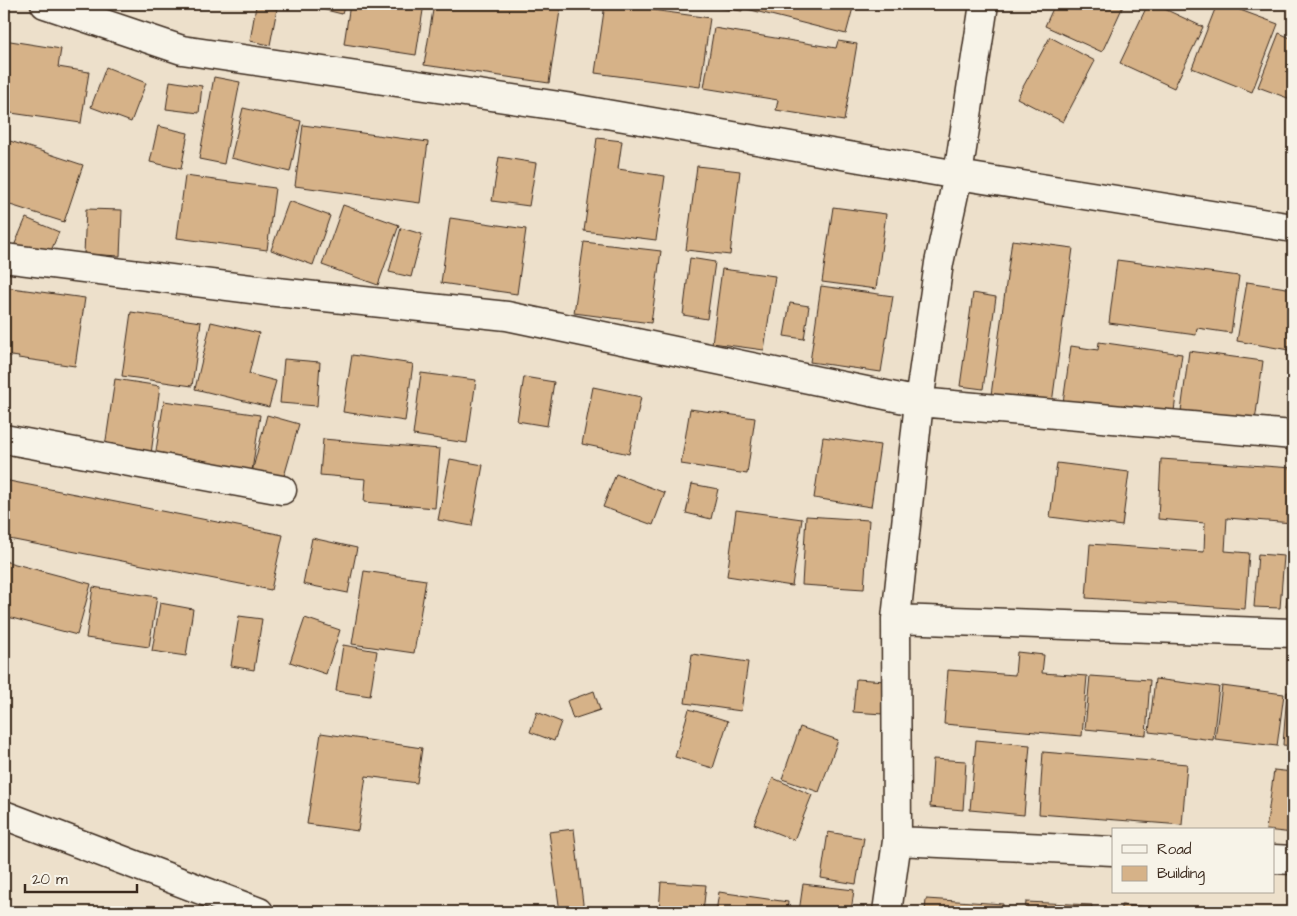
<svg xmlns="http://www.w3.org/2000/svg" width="1297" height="916" font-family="'Architects Daughter',sans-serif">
<rect width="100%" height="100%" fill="#ede0cb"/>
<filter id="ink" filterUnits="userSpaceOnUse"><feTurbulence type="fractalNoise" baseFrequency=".02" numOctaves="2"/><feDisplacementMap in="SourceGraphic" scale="10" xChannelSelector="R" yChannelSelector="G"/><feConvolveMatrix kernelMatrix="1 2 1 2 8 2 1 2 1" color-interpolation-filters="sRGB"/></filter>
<g filter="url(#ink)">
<path fill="#d6b288" stroke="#3b2a1e" d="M 311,4 L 345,4 L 342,14 L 310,6 Z
M 350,4 L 424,4 L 416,55 L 344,44 Z
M 434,4 L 561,4 L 549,83 L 424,65 Z
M 605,4 L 653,4 L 652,10 L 710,18 L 700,87 L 595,73 Z
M 691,4 L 743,4 L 742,11 Z
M 748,4 L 854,4 L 846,34 L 747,9 Z
M 1055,4 L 1124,4 L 1102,52 L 1045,26 Z
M 1148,4 L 1154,4 L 1203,27 L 1174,88 L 1120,63 Z
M 1217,4 L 1224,4 L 1278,24 L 1252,92 L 1192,68 Z
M 256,6 L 277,9 L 270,45 L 250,41 Z
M 714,28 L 836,48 L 838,41 L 857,44 L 844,121 L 776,110 L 778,100 L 704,88 Z
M 1279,33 L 1293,39 L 1293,100 L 1258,87 Z
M 1050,37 L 1095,61 L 1063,122 L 1017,98 Z
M 4,40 L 61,49 L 58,67 L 89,72 L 81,123 L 4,112 Z
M 106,67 L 146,83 L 131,122 L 91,107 Z
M 214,77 L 240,82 L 224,164 L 199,159 Z
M 170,81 L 202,86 L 199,113 L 166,109 Z
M 243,108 L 301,121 L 290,172 L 231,158 Z
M 303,125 L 428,142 L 420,203 L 295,186 Z
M 158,126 L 188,133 L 181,169 L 150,162 Z
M 597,138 L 622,141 L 618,169 L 665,176 L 656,240 L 584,231 Z
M 4,139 L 83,165 L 64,222 L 4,203 Z
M 499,157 L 536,163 L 529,206 L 492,201 Z
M 697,166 L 740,171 L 730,255 L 686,250 Z
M 185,176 L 275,188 L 267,250 L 177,238 Z
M 289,201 L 330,216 L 313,265 L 271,250 Z
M 343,205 L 399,225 L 378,285 L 322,265 Z
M 833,207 L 886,214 L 876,289 L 822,282 Z
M 86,209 L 122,210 L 120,256 L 84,254 Z
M 26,218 L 59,232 L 44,267 L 11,253 Z
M 450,218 L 526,229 L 517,294 L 441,283 Z
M 401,228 L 422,234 L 411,277 L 389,272 Z
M 1012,240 L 1073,248 L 1052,403 L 991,395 Z
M 584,242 L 661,251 L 651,323 L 574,313 Z
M 690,258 L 715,262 L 707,319 L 683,315 Z
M 1117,260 L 1239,276 L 1231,333 L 1197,328 L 1196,335 L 1109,323 Z
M 722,269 L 775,276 L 764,350 L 712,343 Z
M 1247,282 L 1293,289 L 1293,324 L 1289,350 L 1237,341 Z
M 821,286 L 893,296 L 881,372 L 810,362 Z
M 4,287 L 85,298 L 75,366 L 18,358 L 19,357 L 4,355 Z
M 973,293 L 996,297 L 983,389 L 960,386 Z
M 790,303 L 809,306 L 804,339 L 784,336 Z
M 131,312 L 201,322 L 192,386 L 122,376 Z
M 211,322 L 259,333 L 249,374 L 276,381 L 269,407 L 195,389 Z
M 1099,342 L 1182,354 L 1173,418 L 1063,403 L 1071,346 L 1098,350 Z
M 1189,351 L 1263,361 L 1254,429 L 1180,419 Z
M 352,355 L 413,364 L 405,421 L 343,412 Z
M 284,359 L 320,362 L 317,406 L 280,403 Z
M 1293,368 L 1293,432 L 1286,431 Z
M 421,373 L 476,380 L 467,443 L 413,435 Z
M 524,377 L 554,382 L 547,426 L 517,421 Z
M 115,379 L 160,386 L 151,454 L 105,447 Z
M 593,387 L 641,397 L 629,454 L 582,444 Z
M 164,401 L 260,415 L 252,471 L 155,457 Z
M 690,409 L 755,418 L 747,474 L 681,464 Z
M 267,415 L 299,424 L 283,480 L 252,472 Z
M 823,437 L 880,445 L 871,507 L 814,498 Z
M 323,439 L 440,449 L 435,508 L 364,502 L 366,479 L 320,475 Z
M 450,459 L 483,465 L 472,526 L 438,520 Z
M 1161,459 L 1293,468 L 1293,523 L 1227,518 L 1225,551 L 1249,553 L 1245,609 L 1086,598 L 1090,544 L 1204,552 L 1205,523 L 1158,519 Z
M 1057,463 L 1129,472 L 1122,526 L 1050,517 Z
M 616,474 L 665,493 L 653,525 L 603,507 Z
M 4,480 L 283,535 L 271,590 L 4,538 Z
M 692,484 L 718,489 L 711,519 L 686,513 Z
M 736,510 L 802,519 L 792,586 L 727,576 Z
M 806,516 L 869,520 L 864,589 L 802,585 Z
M 312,538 L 357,548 L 348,593 L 303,584 Z
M 1293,541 L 1293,608 L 1286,607 Z
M 1258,554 L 1284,556 L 1280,608 L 1254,607 Z
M 4,561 L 91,584 L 77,635 L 4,616 Z
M 364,571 L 426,580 L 414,653 L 352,644 Z
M 93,587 L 157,597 L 149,647 L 86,638 Z
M 160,603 L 193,609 L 186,656 L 152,651 Z
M 239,616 L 262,619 L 254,670 L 231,666 Z
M 305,618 L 340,630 L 326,674 L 290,662 Z
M 343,645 L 377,651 L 370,696 L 336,691 Z
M 1017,652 L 1044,655 L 1042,673 L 1087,676 L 1082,736 L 944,724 L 948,670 L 1015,675 Z
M 692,654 L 748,662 L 741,711 L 685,703 Z
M 1090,676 L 1150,680 L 1146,735 L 1085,729 Z
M 856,679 L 886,681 L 883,714 L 853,712 Z
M 1155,679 L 1219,687 L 1213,740 L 1149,732 Z
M 1222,686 L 1284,694 L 1277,746 L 1215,739 Z
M 594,691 L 600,710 L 573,719 L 567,701 Z
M 1287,692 L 1293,693 L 1293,746 L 1283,745 Z
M 689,709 L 728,721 L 713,768 L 675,757 Z
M 537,712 L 561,722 L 554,741 L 530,732 Z
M 800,727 L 838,740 L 819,792 L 782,779 Z
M 321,733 L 422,748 L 417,783 L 366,776 L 358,831 L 307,824 Z
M 976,740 L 1030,745 L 1024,815 L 970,810 Z
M 1043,752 L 1187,764 L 1182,825 L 1039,814 Z
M 933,759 L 966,761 L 963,810 L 930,807 Z
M 1274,770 L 1293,772 L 1293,833 L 1266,830 Z
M 773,778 L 812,795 L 794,840 L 754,824 Z
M 574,829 L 584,912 L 560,912 L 549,832 Z
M 828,832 L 864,838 L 856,884 L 821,878 Z
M 661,882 L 706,885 L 703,912 L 659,912 Z
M 803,884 L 854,890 L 851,912 L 799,912 Z
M 719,892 L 788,902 L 787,912 L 716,912 Z
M 926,899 L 1003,904 L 1003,912 L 925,912 Z
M 1026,902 L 1092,905 L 1091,912 L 1025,912 Z
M 1121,905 L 1239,912 L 1121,912 Z"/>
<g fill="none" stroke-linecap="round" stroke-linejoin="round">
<g stroke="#3b2a1e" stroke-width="31">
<path id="minor" d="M 45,4 L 182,50 L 566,107 L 958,175 L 1293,228
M 4,258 L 267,291 L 507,316 L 919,402 L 1293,435
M 4,439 L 282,490
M 896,619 L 1293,633
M 4,815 L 259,912
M 897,841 L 1113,851
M 1273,859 L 1293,860
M 887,912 L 897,841 L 896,619 L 919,402 L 939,263 L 958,175 L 984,4"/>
</g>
<use href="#minor" stroke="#f7f3e8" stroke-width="28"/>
</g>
</g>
<rect width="1297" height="916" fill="none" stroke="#f7f3e8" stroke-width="20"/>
<rect x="10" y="10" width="1277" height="896" fill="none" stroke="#3b2a1e" stroke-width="2" filter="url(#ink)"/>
<rect x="1112" y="828" width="162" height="65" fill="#f7f3e8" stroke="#aca397"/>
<rect x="1122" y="845" width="25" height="8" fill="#f7f3e8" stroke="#aca397"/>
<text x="1157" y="854" font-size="15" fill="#3b2a1e">Road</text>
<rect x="1122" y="866" width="25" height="15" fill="#d6b288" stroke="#aca397"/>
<text x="1157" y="878" font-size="15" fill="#3b2a1e">Building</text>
<path d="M25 884v8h112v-8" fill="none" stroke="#3b2a1e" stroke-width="2.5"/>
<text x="32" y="884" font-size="15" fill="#3b2a1e" stroke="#f7f3e8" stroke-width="4" paint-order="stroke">20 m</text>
</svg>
